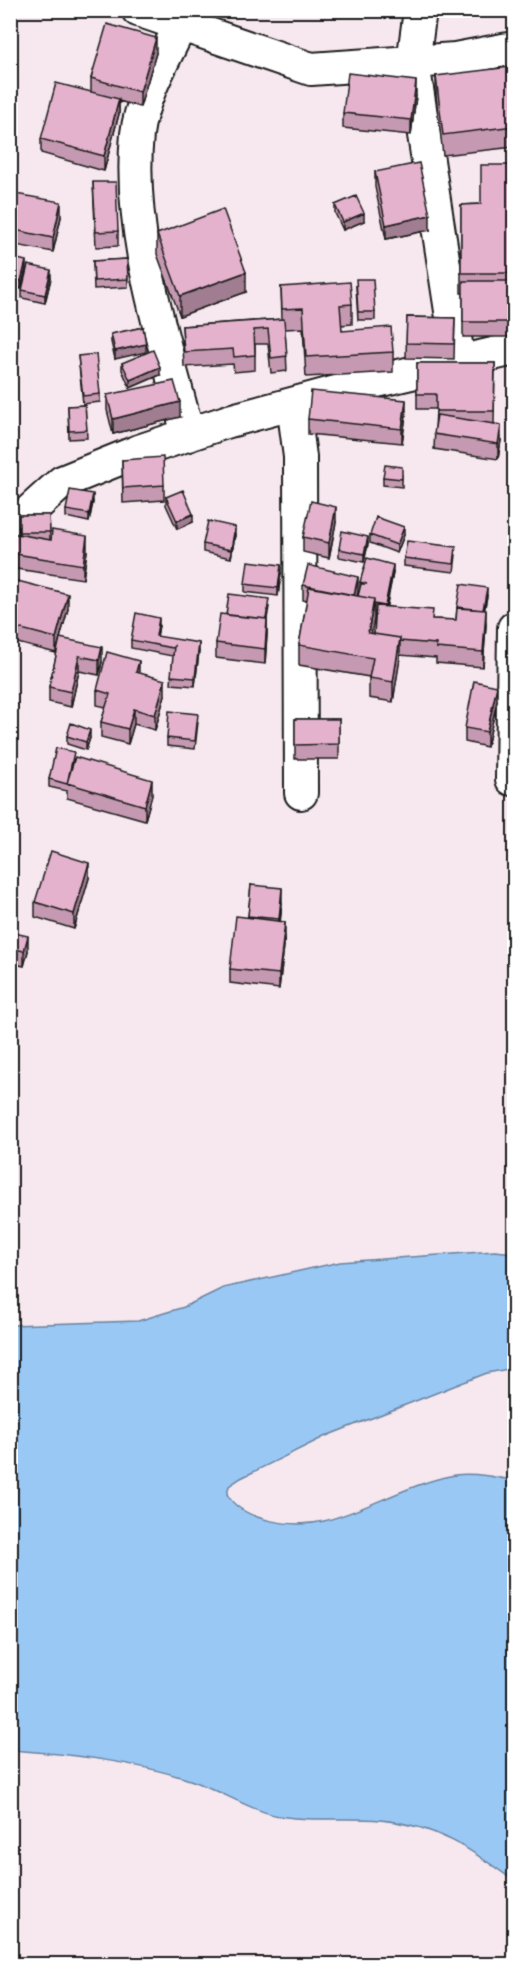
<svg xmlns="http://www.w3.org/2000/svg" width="525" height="1975" font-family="Kalam,sans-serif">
<rect width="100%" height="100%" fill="#f7e8f0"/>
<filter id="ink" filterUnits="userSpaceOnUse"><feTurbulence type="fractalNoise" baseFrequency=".0167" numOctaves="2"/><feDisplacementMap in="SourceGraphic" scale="12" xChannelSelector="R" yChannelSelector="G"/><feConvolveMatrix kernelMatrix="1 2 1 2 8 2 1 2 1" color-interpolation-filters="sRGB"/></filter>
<g filter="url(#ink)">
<path fill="#9ac8f5" stroke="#68839e" stroke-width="1.5" d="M 495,1251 L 514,1253 L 514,1368 L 487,1373 L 326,1436 L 241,1478 L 229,1486 L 227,1494 C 242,1522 295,1528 324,1521 C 368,1510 409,1483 455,1475 C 475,1472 495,1478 514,1480 L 514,1881 C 471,1849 436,1825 380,1820 C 347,1817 312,1822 279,1816 C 249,1810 220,1790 190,1780 C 133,1761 70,1754 11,1750 L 11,1325 L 138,1321 L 184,1307 L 223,1288 L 340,1262 Z"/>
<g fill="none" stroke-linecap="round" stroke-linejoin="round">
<g stroke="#1c1c1c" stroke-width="36">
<path id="minor" d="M 138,10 L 311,69 L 455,59 L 514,48
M 420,10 L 413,63 L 459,363
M 181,24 C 166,56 141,98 137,134 C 127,234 164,339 188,435
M 293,404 L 300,457 L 301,793
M 10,529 L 62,482 L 139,451 L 229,421 L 377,381 L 514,349
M 512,779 L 514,628"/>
</g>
<use href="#minor" stroke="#fff" stroke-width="32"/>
</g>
<path fill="#c599b1" stroke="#1c1c1c" stroke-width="1.5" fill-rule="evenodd" d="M 156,53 L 140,107 L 119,101 L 119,114 L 104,171 L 41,153 L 41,139 L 91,92 L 91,78 Z
M 436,76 L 514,106 L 514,147 L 443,155 L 436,96 Z
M 416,96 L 411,135 L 343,128 L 343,113 Z
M 514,165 L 514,337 L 463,337 L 463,293 L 461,293 L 461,205 L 481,204 Z
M 375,172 L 430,230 L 386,239 L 375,187 Z
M 93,182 L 118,231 L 118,246 L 96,247 Z
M 10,193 L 61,217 L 53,252 L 10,244 Z
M 335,205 L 364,221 L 343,230 L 335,213 Z
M 157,234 L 246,292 L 180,316 L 157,254 Z
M 10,257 L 26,269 L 21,289 L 10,287 Z
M 127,259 L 128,287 L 94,289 L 93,261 Z
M 51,278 L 45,303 L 22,298 L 22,290 Z
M 281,287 L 352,304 L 352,324 L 341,325 L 342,331 L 393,352 L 393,372 L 306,377 L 303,328 L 285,329 L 287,371 L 271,373 L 268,344 L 255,344 L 255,370 L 234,372 L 233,364 L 184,367 L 182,326 L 282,319 Z
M 356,287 L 375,312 L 375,320 L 358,320 Z
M 407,317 L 455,318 L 454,359 L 406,358 Z
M 143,327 L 115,359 L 111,342 L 111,334 Z
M 78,356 L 100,394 L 100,402 L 83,404 Z
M 122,363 L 160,375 L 130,388 L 122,370 Z
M 417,363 L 495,363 L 494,424 L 501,440 L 498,459 L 434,449 L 436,409 L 417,409 Z
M 107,395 L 180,417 L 113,434 L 107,410 Z
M 85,405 L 87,438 L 69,439 L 68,406 Z
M 406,415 L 402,443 L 308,434 L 308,419 Z
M 122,460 L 164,485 L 164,500 L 123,503 Z
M 402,475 L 402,487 L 383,485 L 383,477 Z
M 166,497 L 193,522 L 177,529 L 166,505 Z
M 93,502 L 89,522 L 66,517 L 66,510 Z
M 19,515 L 49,515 L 50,539 L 87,551 L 83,579 L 10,568 L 10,537 L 19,535 Z
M 336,522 L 329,558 L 303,552 L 303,537 Z
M 235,535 L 231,558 L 203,552 L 203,544 Z
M 370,535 L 404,535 L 397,553 L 370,543 Z
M 368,544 L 364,562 L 339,557 L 339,549 Z
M 456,555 L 454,572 L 404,566 L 404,558 Z
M 281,573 L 278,596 L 245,592 L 245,584 Z
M 393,573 L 386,606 L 433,619 L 456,620 L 457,607 L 487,596 L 484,610 L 486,625 L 483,667 L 436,663 L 436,658 L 400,655 L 393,702 L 369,698 L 369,677 L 299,665 L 299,645 L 307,601 L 303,600 L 303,585 L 358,592 L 357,596 L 358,596 L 360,588 L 360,582 ZM 374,612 L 376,612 L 374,634 L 371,633 L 374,619 Z
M 10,579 L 68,609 L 60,638 L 102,662 L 99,675 L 79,671 L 71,707 L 49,702 L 49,687 L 60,640 L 56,653 L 10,641 Z
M 269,607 L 267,619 L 267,634 L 265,664 L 216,658 L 216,643 L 226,615 Z
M 159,625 L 157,636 L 199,651 L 195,686 L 171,684 L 173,655 L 172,656 L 131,648 L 131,640 Z
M 139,673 L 165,695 L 155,730 L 134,724 L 128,744 L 101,737 L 101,722 L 106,707 L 97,705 L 97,690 Z
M 497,701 L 487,747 L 465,742 L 465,728 Z
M 295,719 L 339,719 L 339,759 L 295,759 Z
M 198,722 L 195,749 L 167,746 L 167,738 Z
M 67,736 L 90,738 L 86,750 L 67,744 Z
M 74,759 L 152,795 L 145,820 L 67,798 L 67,790 L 67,791 L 49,787 L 49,779 Z
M 89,878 L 74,929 L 35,917 L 35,902 Z
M 251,885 L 282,903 L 280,922 L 285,937 L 279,989 L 230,983 L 230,969 L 248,918 Z
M 10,914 L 13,929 L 12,932 L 28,951 L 24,966 L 10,963 Z"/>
<path fill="#a07d90" stroke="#1c1c1c" stroke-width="1.5" d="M 156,38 L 156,53 L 140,107 L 140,92 Z
M 416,81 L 416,96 L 411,135 L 411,120 Z
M 119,99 L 119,114 L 104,171 L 104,156 Z
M 61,202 L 61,217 L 53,252 L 53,238 Z
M 364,213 L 364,221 L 343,230 L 343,222 Z
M 430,215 L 430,230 L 386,239 L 386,225 Z
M 26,261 L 26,269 L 21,289 L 21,281 Z
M 51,270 L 51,278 L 45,303 L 45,295 Z
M 246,272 L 246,292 L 180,316 L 180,296 Z
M 146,344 L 146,352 L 115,359 L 115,351 Z
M 160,367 L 160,375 L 130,388 L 130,380 Z
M 406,400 L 406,415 L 402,443 L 402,429 Z
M 180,402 L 180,417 L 113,434 L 113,419 Z
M 501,425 L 501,440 L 498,459 L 498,444 Z
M 93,494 L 93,502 L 89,522 L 89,514 Z
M 336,507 L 336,522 L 329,558 L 329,543 Z
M 193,514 L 193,522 L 177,529 L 177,521 Z
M 235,527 L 235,535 L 231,558 L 231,550 Z
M 404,527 L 404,535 L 397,553 L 397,545 Z
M 87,536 L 87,551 L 83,579 L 83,565 Z
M 368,537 L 368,544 L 364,562 L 364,554 Z
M 281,565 L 281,573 L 278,596 L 278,588 Z
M 393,565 L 393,573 L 385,615 L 385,607 Z
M 358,577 L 358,592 L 354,612 L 354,597 Z
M 487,588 L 487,596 L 483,619 L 483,611 Z
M 68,594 L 68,609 L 56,653 L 56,638 Z
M 374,599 L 374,619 L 368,653 L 368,633 Z
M 486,610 L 486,625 L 483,667 L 483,652 Z
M 159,618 L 159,625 L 156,644 L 156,636 Z
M 267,619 L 267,634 L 265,664 L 265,649 Z
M 400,638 L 400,659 L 393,702 L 393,682 Z
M 199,643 L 199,651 L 195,686 L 195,678 Z
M 102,647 L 102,662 L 99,675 L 99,660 Z
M 79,656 L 79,671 L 71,707 L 71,692 Z
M 139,661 L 139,676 L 136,672 Z
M 165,680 L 165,695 L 155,730 L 155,715 Z
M 497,686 L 497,701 L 487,747 L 487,732 Z
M 134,709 L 134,724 L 128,744 L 128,729 Z
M 90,730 L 90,738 L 86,750 L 86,742 Z
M 152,780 L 152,795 L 145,820 L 145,806 Z
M 89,863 L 89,878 L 74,929 L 74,914 Z
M 282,888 L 282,903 L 279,934 L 279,919 Z
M 13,914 L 13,929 L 10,938 L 10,924 Z
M 285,922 L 285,937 L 279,989 L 279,974 Z
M 28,936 L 28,951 L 24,966 L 24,951 Z"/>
<path fill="#e5b2ce" stroke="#1c1c1c" stroke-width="1.5" d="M 107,24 L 156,38 L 140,92 L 91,78 Z
M 510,67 L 514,106 L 514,126 L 443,135 L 436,76 Z
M 348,73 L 416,81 L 411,120 L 343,113 Z
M 56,83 L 119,99 L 104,156 L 41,139 Z
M 419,163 L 430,215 L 386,225 L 375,172 Z
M 481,165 L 514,165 L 514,273 L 461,273 L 461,205 L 481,204 Z
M 93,182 L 116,182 L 118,231 L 96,232 Z
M 10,193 L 61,202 L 53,238 L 10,229 Z
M 356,196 L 364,213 L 343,222 L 335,205 Z
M 223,209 L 246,272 L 180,296 L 157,234 Z
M 10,257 L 26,261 L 21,281 L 10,279 Z
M 127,259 L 128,279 L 94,281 L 93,261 Z
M 28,265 L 51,270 L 45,295 L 22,290 Z
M 356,279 L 373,279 L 375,312 L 358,312 Z
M 463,281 L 514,281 L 514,322 L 463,322 Z
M 350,282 L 352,304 L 340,305 L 342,331 L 391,327 L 393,352 L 306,357 L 303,308 L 282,309 L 281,287 Z
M 407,317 L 455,318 L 454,344 L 406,343 Z
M 284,319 L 287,356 L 271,358 L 268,329 L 254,330 L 255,355 L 234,357 L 233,349 L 184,352 L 182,326 Z
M 143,327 L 146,344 L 115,351 L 111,334 Z
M 153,350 L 160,367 L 130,380 L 122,363 Z
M 96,354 L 100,394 L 83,396 L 78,356 Z
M 417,363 L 495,363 L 494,411 L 436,411 L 436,394 L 417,394 Z
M 174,381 L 180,402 L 113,419 L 107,395 Z
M 311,391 L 406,400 L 402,429 L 308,419 Z
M 85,405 L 87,430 L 69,431 L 68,406 Z
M 437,415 L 501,425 L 498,444 L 434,434 Z
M 163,457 L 164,485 L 123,488 L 122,460 Z
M 385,465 L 402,467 L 402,479 L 383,477 Z
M 70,490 L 93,494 L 89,514 L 66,510 Z
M 183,490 L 193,514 L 177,521 L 166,497 Z
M 311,501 L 336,507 L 329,543 L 303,537 Z
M 19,515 L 49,515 L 50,532 L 19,532 Z
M 376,517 L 404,527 L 397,545 L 370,535 Z
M 208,521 L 235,527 L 231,550 L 203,544 Z
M 52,530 L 87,536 L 83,565 L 10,553 L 11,533 L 51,540 Z
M 342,531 L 368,537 L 364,554 L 339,549 Z
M 407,541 L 456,547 L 454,564 L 404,558 Z
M 367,558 L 393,565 L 385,606 L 374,604 L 374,599 L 358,596 L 361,584 L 367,584 L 360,582 Z
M 248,561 L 281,565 L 278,588 L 245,584 Z
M 308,565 L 358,577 L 354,595 L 303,585 Z
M 10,579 L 68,594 L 56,638 L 10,626 Z
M 461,584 L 487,588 L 483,610 L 457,607 Z
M 309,587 L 374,599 L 368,633 L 400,638 L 393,682 L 369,678 L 373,658 L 299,645 Z
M 229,594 L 269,599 L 266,619 L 226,615 Z
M 376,606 L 433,610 L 432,619 L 456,620 L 457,608 L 486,610 L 483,652 L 436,648 L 436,644 L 400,641 L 400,638 L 374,634 Z
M 136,613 L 159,618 L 156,636 L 199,643 L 195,678 L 171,676 L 174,646 L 172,648 L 131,640 Z
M 220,614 L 267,619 L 265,649 L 216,643 Z
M 60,638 L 102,647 L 99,660 L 79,656 L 71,692 L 49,687 Z
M 107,652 L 139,661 L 136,672 L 165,680 L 155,715 L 134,709 L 128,729 L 101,722 L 110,694 L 97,690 Z
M 474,681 L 497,686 L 487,732 L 465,728 Z
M 169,711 L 198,714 L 195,741 L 167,738 Z
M 295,719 L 339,719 L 339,744 L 295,745 Z
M 71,723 L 90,730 L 86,742 L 67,736 Z
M 56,748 L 74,752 L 67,784 L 49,779 Z
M 75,757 L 152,780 L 145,806 L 67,783 Z
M 51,851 L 89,863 L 74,914 L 35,902 Z
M 251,885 L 282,888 L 279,919 L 248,916 Z
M 236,916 L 285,922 L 279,974 L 230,969 Z
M 10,932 L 28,936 L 24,951 L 10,948 Z"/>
</g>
<rect width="525" height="1975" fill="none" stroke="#fff" stroke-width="36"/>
<rect x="18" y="18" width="489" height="1939" fill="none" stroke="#1c1c1c" stroke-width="2" filter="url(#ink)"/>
</svg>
